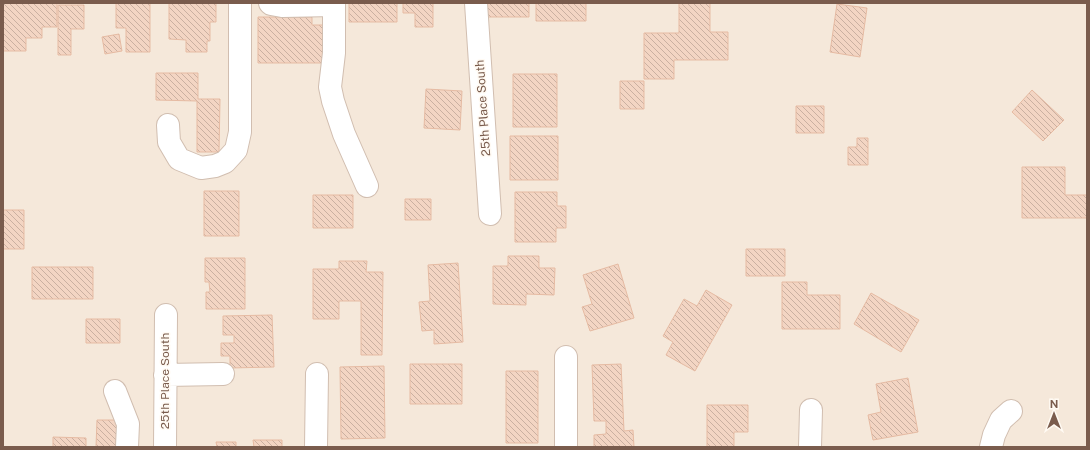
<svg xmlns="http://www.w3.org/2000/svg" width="1090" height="450" font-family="'Public Sans',sans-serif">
<defs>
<pattern id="building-back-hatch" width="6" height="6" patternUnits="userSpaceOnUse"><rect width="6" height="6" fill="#f3d5c3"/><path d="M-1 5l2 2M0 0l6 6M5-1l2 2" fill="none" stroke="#cab0a1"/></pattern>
</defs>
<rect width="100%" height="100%" fill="#fdf6ec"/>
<path fill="#f5e8da" d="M 3,3 L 1087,3 L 1087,447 L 3,447 Z"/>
<path fill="url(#building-back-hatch)" stroke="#e6bba3" d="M 3,3 L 57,3 L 57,27 L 42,27 L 42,38 L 26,38 L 26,51 L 3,51 Z
M 116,3 L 150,3 L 150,52 L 126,52 L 126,28 L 116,28 Z
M 169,3 L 216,3 L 216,22 L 210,22 L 210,41 L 207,41 L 207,52 L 186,52 L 186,40 L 169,39 Z
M 349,3 L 397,3 L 397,22 L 349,22 Z
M 403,3 L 433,3 L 433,27 L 415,27 L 415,13 L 403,13 Z
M 487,3 L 529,3 L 529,17 L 487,17 Z
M 536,3 L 586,3 L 586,21 L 536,21 Z
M 679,3 L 710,3 L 710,32 L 728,32 L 728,60 L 674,60 L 674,79 L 644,79 L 644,33 L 679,33 Z
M 837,4 L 867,8 L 860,57 L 830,52 Z
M 58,5 L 84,5 L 84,29 L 71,29 L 71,55 L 58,55 Z
M 258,17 L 312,17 L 312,25 L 327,25 L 327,63 L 258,63 Z
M 119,34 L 122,51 L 105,54 L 102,37 Z
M 156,73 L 198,73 L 198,99 L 220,99 L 219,152 L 197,152 L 197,101 L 156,100 Z
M 513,74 L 557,74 L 557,127 L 513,127 Z
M 620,81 L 644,81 L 644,109 L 620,109 Z
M 426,89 L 462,91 L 460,130 L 424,128 Z
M 1032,90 L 1064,120 L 1043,141 L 1012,112 Z
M 796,106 L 824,106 L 824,133 L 796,133 Z
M 510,136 L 558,136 L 558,180 L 510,180 Z
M 857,138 L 868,138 L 868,165 L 848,165 L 848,147 L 857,147 Z
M 1022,167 L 1065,167 L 1065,195 L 1087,195 L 1087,218 L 1022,218 Z
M 204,191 L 239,191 L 239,236 L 204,236 Z
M 515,192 L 557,192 L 557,206 L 566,206 L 566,228 L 556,228 L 556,242 L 515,242 Z
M 313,195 L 353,195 L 353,228 L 313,228 Z
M 405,199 L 431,199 L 431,220 L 405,220 Z
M 3,210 L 24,210 L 24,249 L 3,249 Z
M 746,249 L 785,249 L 785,276 L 746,276 Z
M 508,256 L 539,256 L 539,268 L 555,268 L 554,295 L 526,294 L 526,305 L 493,304 L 493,266 L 508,266 Z
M 205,258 L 245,258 L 245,309 L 206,309 L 206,292 L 210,292 L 209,282 L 205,282 Z
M 339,261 L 367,261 L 366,272 L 383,272 L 382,355 L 361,355 L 361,301 L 339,301 L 339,319 L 313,319 L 313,269 L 339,269 Z
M 458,263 L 463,342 L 434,344 L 434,330 L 422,331 L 419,302 L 430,301 L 428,265 Z
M 618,264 L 634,318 L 590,331 L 582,307 L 592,304 L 583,275 Z
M 32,267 L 93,267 L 93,299 L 32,299 Z
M 782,282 L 807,282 L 807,295 L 840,295 L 840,329 L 782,329 Z
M 706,290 L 732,305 L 695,371 L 666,355 L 673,342 L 663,336 L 684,299 L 697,306 Z
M 871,293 L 919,320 L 901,352 L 854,324 Z
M 272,315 L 274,367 L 230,368 L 230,356 L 221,356 L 221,343 L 234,343 L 234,335 L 223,335 L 223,316 Z
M 86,319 L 120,319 L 120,343 L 86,343 Z
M 410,364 L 462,364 L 462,404 L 410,404 Z
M 621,364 L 624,431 L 633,430 L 634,447 L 594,447 L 594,435 L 606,434 L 606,421 L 594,421 L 592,365 Z
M 384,366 L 385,438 L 341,439 L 340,367 Z
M 506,371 L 538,371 L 538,443 L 506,443 Z
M 908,378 L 918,432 L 873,440 L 868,415 L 881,412 L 876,384 Z
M 707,405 L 748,405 L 748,432 L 734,432 L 734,447 L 707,447 Z
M 97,420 L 117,420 L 116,447 L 96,447 Z
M 53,437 L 86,438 L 86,447 L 53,447 Z
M 253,440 L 282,440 L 282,447 L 254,447 Z
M 216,442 L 236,442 L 236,447 L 217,447 Z"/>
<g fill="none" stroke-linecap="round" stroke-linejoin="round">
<g stroke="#d1beb0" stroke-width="24">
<path id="minor" d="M 270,3 L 271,4 L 282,6 L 334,5
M 334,3 L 334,53 L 330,87 L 333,101 L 344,134 L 367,186
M 476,3 L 490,214
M 168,125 L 169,142 L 179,159 L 201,168 L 215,166 L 225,162 L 236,150 L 240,132 L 240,3
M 566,357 L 566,447
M 165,375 L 223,374
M 115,391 L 128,424 L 127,447
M 165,447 L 166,315
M 316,447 L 317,374
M 810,447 L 811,410
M 991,447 L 994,435 L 1001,420 L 1011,411"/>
</g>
<use href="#minor" stroke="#fff" stroke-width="22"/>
</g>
<g text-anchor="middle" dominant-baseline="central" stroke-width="3" stroke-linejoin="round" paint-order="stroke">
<g font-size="12" fill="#7a5c4d" stroke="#fffaf3">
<text transform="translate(483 108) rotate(-94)">25th Place South</text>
<text transform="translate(165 381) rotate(-90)">25th Place South</text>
</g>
</g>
<rect width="1090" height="450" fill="none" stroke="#7a5c4d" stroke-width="8"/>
<g transform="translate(1054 414)" stroke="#fffaf3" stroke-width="3" paint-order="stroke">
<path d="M0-3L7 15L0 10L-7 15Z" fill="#7a5c4d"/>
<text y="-6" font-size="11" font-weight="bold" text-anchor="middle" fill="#7a5c4d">N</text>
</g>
</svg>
